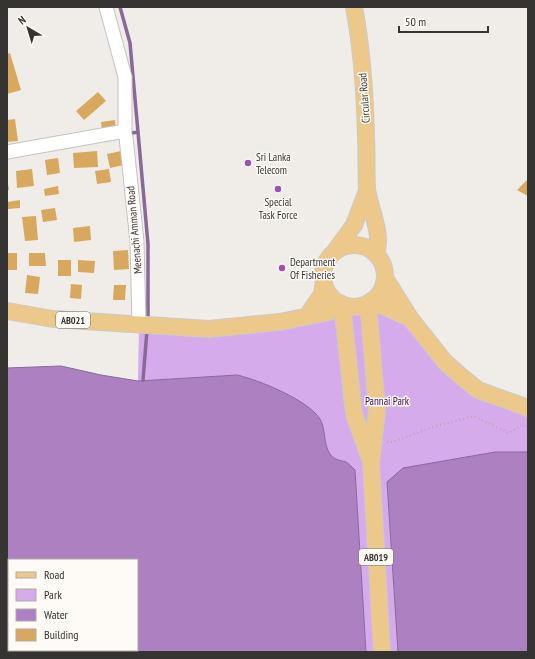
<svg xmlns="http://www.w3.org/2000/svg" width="535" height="659" font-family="'PT Sans Narrow',sans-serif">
<rect width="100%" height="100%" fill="#f0ede9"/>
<path fill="#d5abeb" d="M 368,303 L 399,314 L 462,377 L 528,408 L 528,452 L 495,452 L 458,460 L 387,482 L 398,652 L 366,652 L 355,470 C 352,467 349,464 346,462 C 340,460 334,460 330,454 C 323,444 326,429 320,419 C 308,400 258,380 237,375 L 138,381 L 139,324 L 209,329 L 342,304 L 359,306 Z"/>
<path fill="#ad80c2" stroke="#896997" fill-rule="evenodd" d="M 61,366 L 101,375 L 138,381 L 237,375 C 259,380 308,400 320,419 C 326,429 323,444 330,454 C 334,460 340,460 346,462 C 349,464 352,467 355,470 L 366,652 L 7,652 L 7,368 ZM 9,560 L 137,560 L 137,650 L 9,650 Z
M 495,452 L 528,452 L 528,652 L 398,652 L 387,482 L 403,468 Z"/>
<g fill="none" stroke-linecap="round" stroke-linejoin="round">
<path stroke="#896997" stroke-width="3.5" d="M 120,7 L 130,43 L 138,132 L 148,244 L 148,319
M 126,134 L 138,132
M 143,380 L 147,330"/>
</g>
<path fill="#d8a85f" d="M 10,53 L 21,90 L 7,94 L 7,54 Z
M 98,92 L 106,101 L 84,120 L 76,111 Z
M 15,119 L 18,141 L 7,142 L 7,120 Z
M 115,120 L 116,130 L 102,131 L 101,122 Z
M 97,151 L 98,167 L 74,168 L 73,153 Z
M 121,151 L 124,165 L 110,168 L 107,154 Z
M 58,158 L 60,173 L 47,175 L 45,160 Z
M 32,169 L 34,186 L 17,188 L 16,171 Z
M 109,169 L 111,182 L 97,184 L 95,171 Z
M 7,177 L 9,190 L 7,190 Z
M 528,179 L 528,196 L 517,190 Z
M 58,186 L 59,194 L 45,196 L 44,189 Z
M 20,200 L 20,208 L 7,209 L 7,202 Z
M 55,208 L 57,220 L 43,222 L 41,210 Z
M 36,216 L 38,240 L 25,241 L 22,217 Z
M 90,226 L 91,240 L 74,242 L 73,228 Z
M 128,250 L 129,269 L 114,270 L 113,251 Z
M 7,253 L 17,253 L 17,270 L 7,270 Z
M 29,253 L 45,253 L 46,266 L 29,266 Z
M 58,260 L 71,260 L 71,276 L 58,276 Z
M 78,260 L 95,261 L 94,273 L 78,272 Z
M 27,275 L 40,277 L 38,294 L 25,293 Z
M 71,284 L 82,285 L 81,299 L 70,298 Z
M 114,285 L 126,285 L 125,300 L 113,300 Z"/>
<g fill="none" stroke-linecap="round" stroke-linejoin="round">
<g stroke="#c5c2be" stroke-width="15">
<path id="minor" d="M 126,137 L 137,242 L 139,324
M 7,152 L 125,131 L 125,77 L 106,7"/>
</g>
<g stroke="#cacaca" stroke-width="18">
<path id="major" d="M 354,7 C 362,49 365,94 366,137 C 367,154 366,172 367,189 C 370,210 383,234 376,254
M323 276a31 31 0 1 1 62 0a31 31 0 1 1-62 0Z
M 335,251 L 354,225 L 367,191
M 385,278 L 410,318 L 445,362 L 462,377 L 478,390 L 528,408
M 371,301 L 410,318
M 368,303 L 377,410 L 371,463 L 382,652
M 342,304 L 354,414 L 370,459
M 7,311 L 53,319 L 209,329 L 280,322 L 329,312 L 340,303
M 307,316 L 322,294 L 324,281"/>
</g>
<path stroke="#aeaca9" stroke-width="2" stroke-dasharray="1 3" stroke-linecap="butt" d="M 387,442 L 393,442 L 436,426 L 474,416 L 509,433 L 522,425 L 528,427"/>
<use href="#minor" stroke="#fff" stroke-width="13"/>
<use href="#major" stroke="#edc88b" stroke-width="16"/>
</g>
<g fill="#9d4fc0" stroke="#fefaf6" stroke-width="1.5">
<circle cx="248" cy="163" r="4"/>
<circle cx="278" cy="189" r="4"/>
<circle cx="282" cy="268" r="4"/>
</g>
<g text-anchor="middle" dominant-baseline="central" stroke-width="3" stroke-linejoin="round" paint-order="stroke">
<g fill="#fefaf6" stroke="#716f6e" stroke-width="1">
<rect x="56" y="312" width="34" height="16" rx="3"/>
<rect x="359" y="549" width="34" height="16" rx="3"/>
</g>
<g font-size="10" font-weight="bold" fill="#353433">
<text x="73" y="320">AB021</text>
<text x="376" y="557">AB019</text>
</g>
<g font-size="11" fill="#353433" stroke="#fefaf6">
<text transform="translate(364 98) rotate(-94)">Circular Road</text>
<text transform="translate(134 230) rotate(-95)">Meenachi Amman Road</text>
</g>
<g font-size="11" fill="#353433" stroke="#fefaf6" text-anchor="start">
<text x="256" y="157">Sri Lanka<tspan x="256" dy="13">Telecom</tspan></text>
<text x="278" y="202" text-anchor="middle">Special<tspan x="278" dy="13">Task Force</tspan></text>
<text x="290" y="262">Department<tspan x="290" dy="13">Of Fisheries</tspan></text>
</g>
<g font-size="11" fill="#410357" stroke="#fefaf6">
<text x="387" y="401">Pannai Park</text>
</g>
</g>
<rect width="535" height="659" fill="none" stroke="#353433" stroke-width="16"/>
<rect x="8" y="559" width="130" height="92" fill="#fefaf6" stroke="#aeaba8"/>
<rect x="16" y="572" width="20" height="6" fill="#edc88b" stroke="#aeaba8"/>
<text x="44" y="579" font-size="12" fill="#353433">Road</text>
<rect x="16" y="589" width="20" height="12" fill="#d5abeb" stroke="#aeaba8"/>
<text x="44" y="599" font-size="12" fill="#353433">Park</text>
<rect x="16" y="609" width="20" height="12" fill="#ad80c2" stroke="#aeaba8"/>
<text x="44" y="619" font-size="12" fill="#353433">Water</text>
<rect x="16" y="629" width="20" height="12" fill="#d8a85f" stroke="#aeaba8"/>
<text x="44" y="639" font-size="12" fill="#353433">Building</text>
<g transform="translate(28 28) rotate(322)" stroke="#fefaf6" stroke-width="3" paint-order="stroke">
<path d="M0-3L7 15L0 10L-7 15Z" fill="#353433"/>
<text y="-6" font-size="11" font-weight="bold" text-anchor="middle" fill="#353433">N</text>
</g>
<path d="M399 26v6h89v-6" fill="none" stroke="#353433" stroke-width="2"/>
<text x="405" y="26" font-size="12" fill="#353433" stroke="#fefaf6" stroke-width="3" paint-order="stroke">50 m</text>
</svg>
